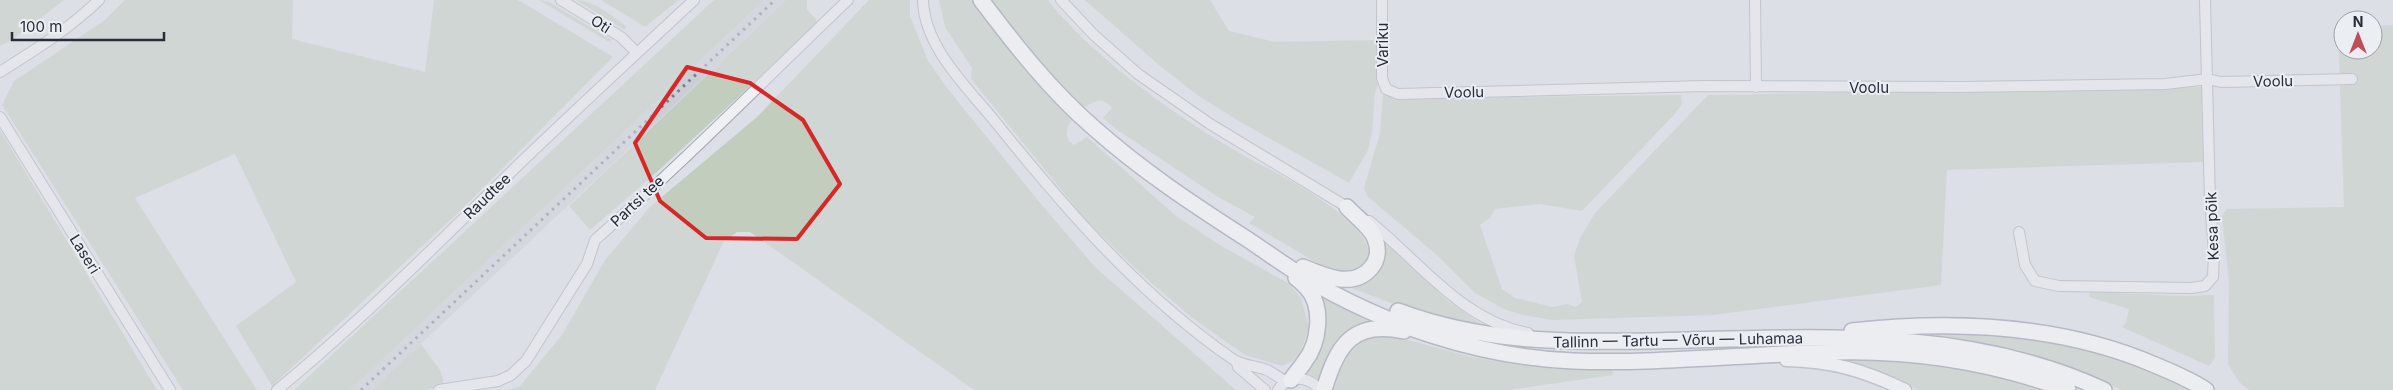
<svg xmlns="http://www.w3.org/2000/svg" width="2393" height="390" font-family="Inter,sans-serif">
<rect width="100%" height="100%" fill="#dcdfe5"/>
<path fill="#cbced5" d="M 764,0 L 786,0 L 372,390 L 350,390 Z"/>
<path fill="#c2cdbe" d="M 0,0 L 64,0 L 13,39 L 0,46 Z
M 125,0 L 293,0 L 292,39 L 425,72 L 434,0 L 518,0 L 613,57 L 460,211 L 272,386 L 236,326 L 296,282 L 235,154 L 135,198 L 257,390 L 183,390 L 2,105 L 14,81 L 105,20 Z
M 539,0 L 549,2 L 612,40 L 609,42 Z
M 576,0 C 593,0 612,16 626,26 L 625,30 Z
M 601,0 L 679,0 L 645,27 Z
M 714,0 L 764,0 L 350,390 L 294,390 Z
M 786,0 L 807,0 L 807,9 L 819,23 L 648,180 L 590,230 L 569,206 Z
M 869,0 L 910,0 L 910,16 L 928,61 L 948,89 L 1036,198 L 1095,267 L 1236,390 L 974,390 L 750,232 L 737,232 L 724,241 L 655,390 L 507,390 L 519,387 L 562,335 L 605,260 L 650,207 L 757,117 Z
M 939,0 L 1048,0 C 1080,42 1138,87 1182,117 C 1201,130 1222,143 1243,155 C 1273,172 1369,217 1369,255 L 1361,269 C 1348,274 1339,272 1326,268 L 1249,223 L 1255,217 L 1218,197 L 1116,129 L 1103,118 L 1112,108 C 1109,105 1106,101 1103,101 C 1088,98 1051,132 1074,145 L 1087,137 L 1175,215 L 1218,244 L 1288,283 L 1301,298 L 1309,328 L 1300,353 L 1293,361 L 1282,366 L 1245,355 L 1191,317 L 1141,274 L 1086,220 L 971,79 L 972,68 L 945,27 Z
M 1085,0 L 1210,0 L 1229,31 L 1275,42 L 1377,40 L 1379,82 L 1375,92 L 1372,133 L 1368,150 L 1349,183 L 1244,124 L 1200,97 L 1160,66 Z
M 2393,25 L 2393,390 L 2249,390 L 2239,382 L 2228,364 L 2229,282 L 2222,216 L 2226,209 L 2344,207 L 2338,27 L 2343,27 L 2343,50 L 2373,50 L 2373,26 Z
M 2203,87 L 2204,162 L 1947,170 L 1941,285 L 1714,315 L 1553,320 L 1523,315 L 1506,310 L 1475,293 L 1439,257 L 1367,196 L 1364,188 L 1380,133 L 1383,94 L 1394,98 L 1681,95 L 1682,104 L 1674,115 L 1582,211 L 1540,204 L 1495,209 L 1490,218 L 1480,225 L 1502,289 L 1515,298 L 1553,307 L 1568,304 L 1576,307 L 1582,302 L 1574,256 L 1580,238 L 1595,213 L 1708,95 Z
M 0,130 L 157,390 L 0,390 Z
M 1383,240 L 1448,301 L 1487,328 L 1413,311 L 1351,288 C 1380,279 1378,266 1383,240 Z
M 1317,292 L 1376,322 C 1339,335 1331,341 1319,380 L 1305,372 C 1329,344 1328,325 1317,292 Z
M 2091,292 L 2184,296 L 2214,295 L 2215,358 L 2209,366 L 2122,327 L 2126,323 L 2129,309 L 2089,297 Z
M 1978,332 L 2076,344 L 2130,360 L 2195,390 L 2122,390 L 2067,366 L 2011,350 L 1927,334 Z
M 1379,335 C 1415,339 1448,353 1483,359 C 1526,367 1569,369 1612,369 L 1613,375 L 1508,390 L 1332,390 C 1332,384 1334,380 1337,375 C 1346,350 1355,344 1379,335 Z
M 421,344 L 440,370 L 444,384 L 428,390 L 372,390 Z
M 1845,359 C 1866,360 1887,358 1907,360 C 1955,364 2001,375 2047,390 L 1917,390 L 1900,379 Z"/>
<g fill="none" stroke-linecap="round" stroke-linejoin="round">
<g stroke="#a2a6ae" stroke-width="12">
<path id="minor" d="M 561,0 L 621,37 L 637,53
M 923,0 C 924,48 969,89 997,124 C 1068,212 1141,296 1234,360 C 1244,366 1257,366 1267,370 C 1273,373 1280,378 1286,382
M 1061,0 L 1094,35 L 1138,74 L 1210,124 L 1352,210
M 1382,0 L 1382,78 L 1386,89 L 1398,94 L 1705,86 L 1960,87 L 2165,84 L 2208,79 L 2221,82 L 2352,79
M 1755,0 L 1756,87
M 0,72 C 35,50 69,29 99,0
M 0,117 L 170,390
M 1369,221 C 1419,261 1462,321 1528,333
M 2019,232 L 2025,265 L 2035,281 L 2059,286 L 2191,288 L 2205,286 L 2213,277 L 2214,252 L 2210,202 L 2205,0
M 1237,363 L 1238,367 L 1265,390
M 277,390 C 360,322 436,245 512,171 C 572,113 633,57 694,0
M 439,390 L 498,381 L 511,375 L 526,361 L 587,264 L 595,240 C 682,164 764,80 848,0
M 1278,390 C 1289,374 1309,376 1320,390"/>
</g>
<g stroke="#9da3af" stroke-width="15">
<path id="major" d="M 1786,360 C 1832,361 1863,370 1905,390"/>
</g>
<g stroke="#868c99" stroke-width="18">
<path id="highway" d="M 981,0 C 1015,45 1051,91 1094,128 C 1141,170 1194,205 1247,239 C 1265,251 1283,264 1302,276 C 1384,325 1478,357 1573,361 C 1660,364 1748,354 1835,352 C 1914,350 1994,363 2068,390
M 1303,267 C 1324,276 1353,289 1371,268 C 1378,260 1379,249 1375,239 C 1371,227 1356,217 1347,207
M 1398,311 C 1484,343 1561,342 1651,341 C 1803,338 1962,324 2104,390
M 1852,331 C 1954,320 2060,324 2155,365 C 2172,372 2191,380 2206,390
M 1291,380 C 1295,373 1301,368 1305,361 C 1319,343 1324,307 1307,288 C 1304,285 1300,281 1296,278
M 1324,390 C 1337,345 1353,320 1404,331"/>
</g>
<use href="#minor" stroke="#eef0f3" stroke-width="10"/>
<use href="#major" stroke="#fff" stroke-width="12"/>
<use href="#highway" stroke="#fff" stroke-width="15"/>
<path stroke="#787f8c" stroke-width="3" stroke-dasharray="2.5 5" stroke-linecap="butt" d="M 361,390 L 775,0"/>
</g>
<path d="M0 0H2393V390H0ZM 687,67 L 750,83 L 803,120 L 840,184 L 797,239 L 706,238 L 660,201 L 635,143 Z" fill="#dcdfe5" fill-opacity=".55" fill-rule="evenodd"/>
<path fill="none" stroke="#d62828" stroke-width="4" stroke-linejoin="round" d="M 687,67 L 750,83 L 803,120 L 840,184 L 797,239 L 706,238 L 660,201 L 635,143 Z"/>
<g text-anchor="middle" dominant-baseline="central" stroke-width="4" stroke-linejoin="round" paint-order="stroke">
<g font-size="15" fill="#282d39" stroke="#ebeef3">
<text transform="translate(601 24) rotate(32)">Oti</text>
<text transform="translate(1382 45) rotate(-90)">Variku</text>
<text transform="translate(2273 81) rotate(-1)">Voolu</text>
<text x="1869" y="87">Voolu</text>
<text transform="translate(1464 92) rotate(-1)">Voolu</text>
<text transform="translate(487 196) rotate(-44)">Raudtee</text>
<text transform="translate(637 201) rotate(-43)">Partsi tee</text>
<text transform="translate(2212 226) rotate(-92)">Kesa põik</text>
<text transform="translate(85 254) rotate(58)">Laseri</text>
<text transform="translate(1678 340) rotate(-1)">Tallinn — Tartu — Võru — Luhamaa</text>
</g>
</g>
<g transform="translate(2358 35)"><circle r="24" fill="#ebeef3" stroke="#9da1a9"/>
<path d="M0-4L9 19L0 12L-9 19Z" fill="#bd4e5a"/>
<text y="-8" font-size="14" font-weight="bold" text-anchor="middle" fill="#282d39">N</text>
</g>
<path d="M12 32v8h152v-8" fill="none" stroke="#282d39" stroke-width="2.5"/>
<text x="20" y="32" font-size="15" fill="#282d39" stroke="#ebeef3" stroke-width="4" paint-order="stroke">100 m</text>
</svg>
